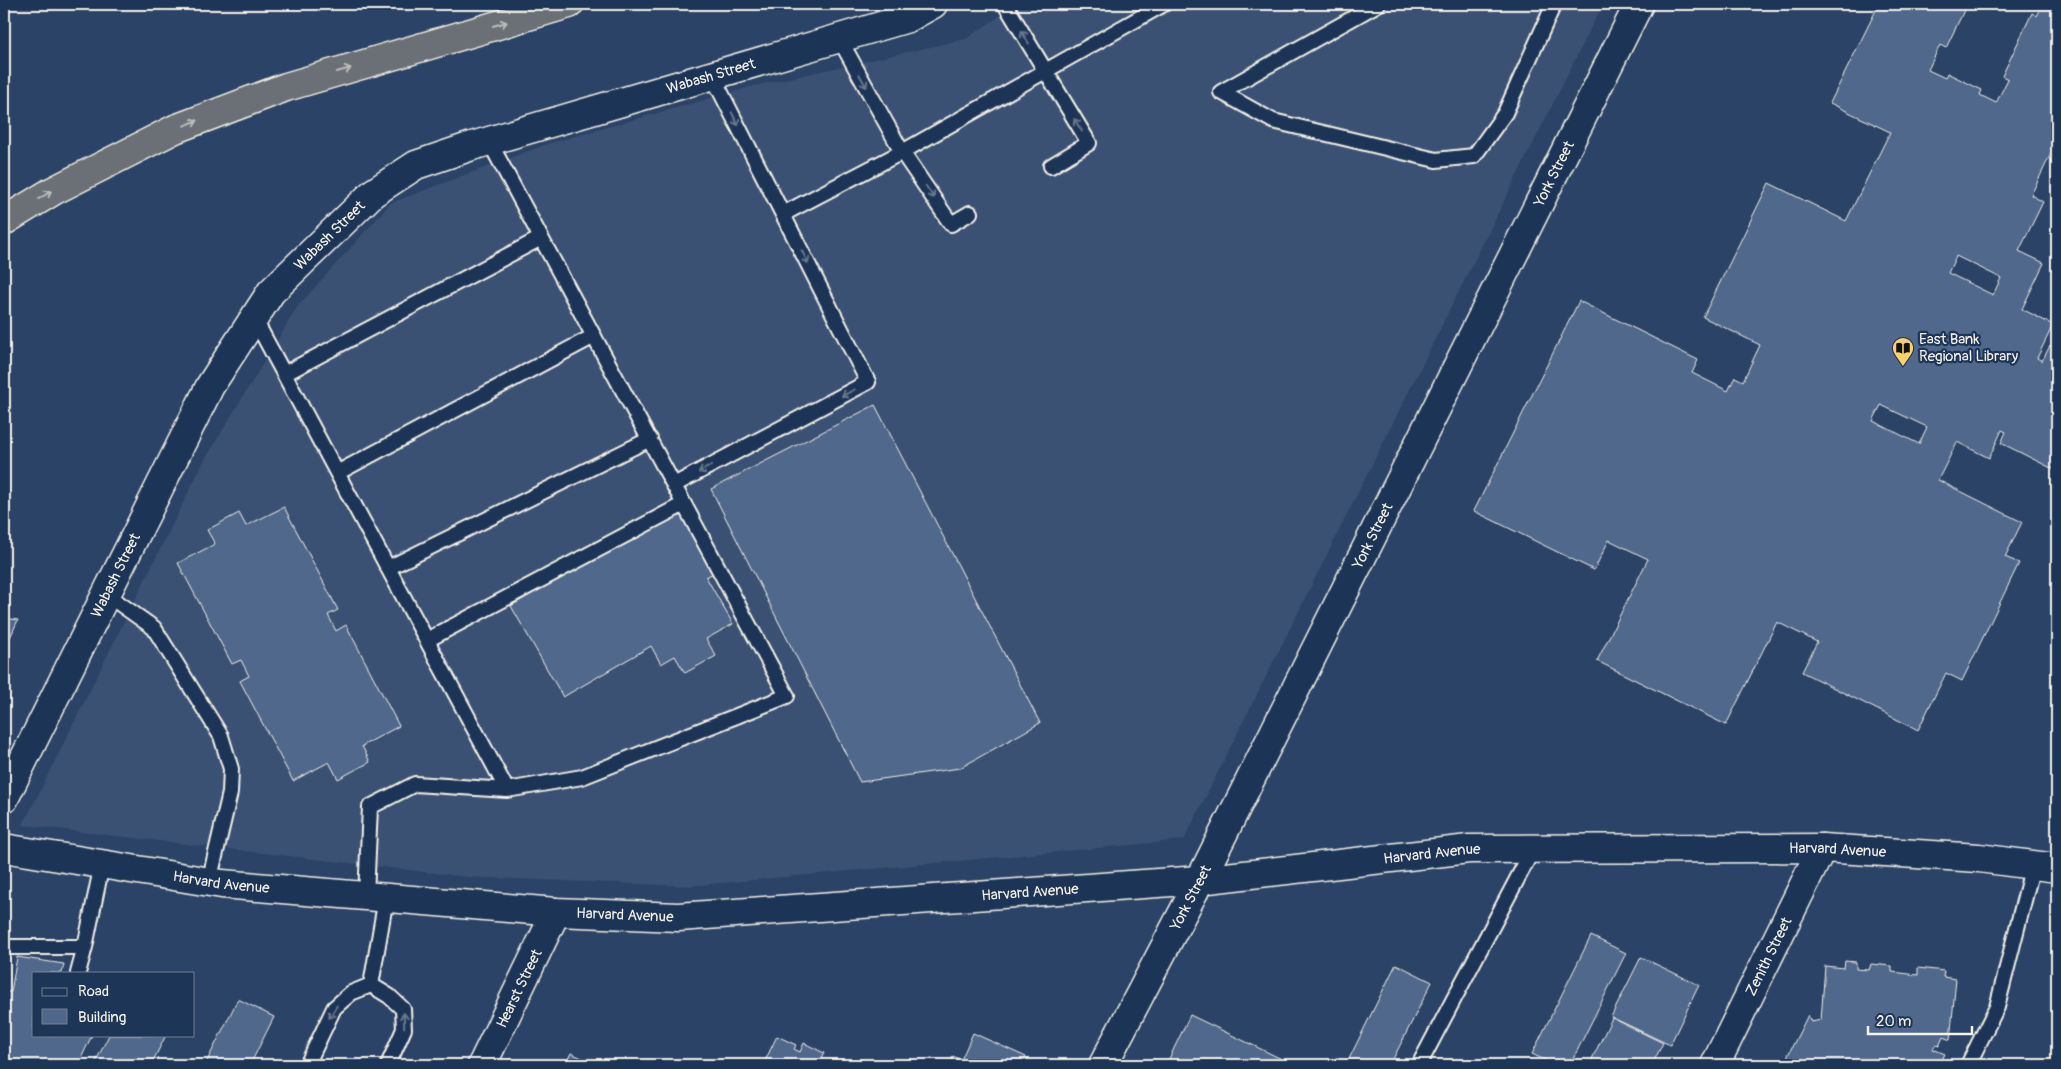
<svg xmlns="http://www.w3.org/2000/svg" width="2061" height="1069" font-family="Pangolin,sans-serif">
<rect width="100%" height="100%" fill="#2b4366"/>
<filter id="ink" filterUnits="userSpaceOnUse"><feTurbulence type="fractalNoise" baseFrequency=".02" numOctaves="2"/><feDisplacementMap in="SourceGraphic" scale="10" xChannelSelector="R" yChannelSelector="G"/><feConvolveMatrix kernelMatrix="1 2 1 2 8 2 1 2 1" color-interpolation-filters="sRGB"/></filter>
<g filter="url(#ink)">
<path fill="#3a5173" d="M 1017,4 L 1603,4 L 1184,840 L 689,886 L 468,877 L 23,825 L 204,461 L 298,306 L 391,203 L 547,144 L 754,86 L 966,39 Z"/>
<path fill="#50678c" stroke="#f4f1e8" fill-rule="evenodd" d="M 1879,4 L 1967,4 L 1946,48 L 1940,45 L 1928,70 L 1945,78 L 1947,73 L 1982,90 L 1980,95 L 1996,103 L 2008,79 L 2002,76 L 2032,13 L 2037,16 L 2043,4 L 2057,4 L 2057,141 L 2031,195 L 2043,202 L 2019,251 L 2044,263 L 2022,309 L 2053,325 L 2037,358 L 2042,361 L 2050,346 L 2057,349 L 2057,471 L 2001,443 L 2006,432 L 2002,430 L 1989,458 L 1957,442 L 1938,480 L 2022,522 L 2005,557 L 2019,563 L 1962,681 L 1946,673 L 1918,730 L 1802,672 L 1817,642 L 1777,622 L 1726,725 L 1597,661 L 1648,559 L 1609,540 L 1594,570 L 1474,511 L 1579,301 L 1698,360 L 1692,373 L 1728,391 L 1735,377 L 1743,381 L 1760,345 L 1703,317 L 1769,183 L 1846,221 L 1890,132 L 1830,103 ZM 1956,256 L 2001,278 L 1993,295 L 1948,273 ZM 1881,405 L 1927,427 L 1919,444 L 1873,421 Z
M 875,405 L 1040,723 L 960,768 L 860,782 L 711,489 Z
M 683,506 L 719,570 L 706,577 L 733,624 L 706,639 L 716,656 L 685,673 L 675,656 L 661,664 L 651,646 L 563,697 L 511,606 Z
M 284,507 L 338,610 L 328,615 L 336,631 L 346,625 L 399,726 L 362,746 L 370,762 L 338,779 L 329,762 L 293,781 L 240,681 L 249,676 L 241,660 L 232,664 L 178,563 L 215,544 L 207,530 L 239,513 L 246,526 Z
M 4,618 L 18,620 L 4,651 Z
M 1591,936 L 1626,953 L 1570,1065 L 1555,1065 L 1532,1054 Z
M 17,957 L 64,964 L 62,973 L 34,973 L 34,1035 L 92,1035 L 78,1065 L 4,1065 L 4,991 L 11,992 Z
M 1641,957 L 1699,985 L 1670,1045 L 1611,1017 Z
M 1845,961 L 1856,962 L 1856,969 L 1869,970 L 1871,964 L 1892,966 L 1892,972 L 1918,975 L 1918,968 L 1944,971 L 1943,977 L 1956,979 L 1950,1040 L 1943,1037 L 1939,1046 L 1935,1045 L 1933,1049 L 1945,1054 L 1939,1065 L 1783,1065 L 1808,1015 L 1811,1022 L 1821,1020 L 1825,966 L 1844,968 Z
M 1396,964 L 1432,982 L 1390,1065 L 1346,1065 Z
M 238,999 L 274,1017 L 250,1065 L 205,1065 Z
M 1190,1015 L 1294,1065 L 1166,1065 Z
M 1612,1018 L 1663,1043 L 1652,1065 L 1589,1065 Z
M 973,1033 L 1026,1057 L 1022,1065 L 949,1065 L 953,1056 L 961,1060 Z
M 109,1035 L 166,1035 L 151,1065 L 94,1065 Z
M 777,1036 L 796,1045 L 794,1049 L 800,1052 L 804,1043 L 824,1053 L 818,1065 L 763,1065 Z
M 571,1053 L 597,1065 L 565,1065 Z"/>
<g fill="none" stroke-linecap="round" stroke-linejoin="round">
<g stroke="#f4f1e8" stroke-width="18">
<path id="lane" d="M 1005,4 L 1089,143 L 1051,166
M 1378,4 L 1221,92 L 1273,121 L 1436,160 L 1474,156 L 1505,113 L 1554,4
M 839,38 L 902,152 L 951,224 L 970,213
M 783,214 L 902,152 L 1164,4
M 254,318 L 507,790
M 284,374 L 541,238
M 337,473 L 594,336
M 674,485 L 868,382 L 712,75
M 388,568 L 650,439
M 106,594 L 154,628 L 221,736 L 231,769 L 230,793 L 209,882
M 427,640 L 684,504
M 366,896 L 370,807 L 415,784 L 507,790 L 582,777 L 787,696 L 489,141
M 4,947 L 85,947 L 102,864
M 78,973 L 85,947
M 371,985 L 389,996 L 403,1009 L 404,1029 L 388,1065
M 371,985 L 386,898
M 307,1065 L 334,1008 L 351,993 L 371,985
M 1419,1065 L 1533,849
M 1968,1065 L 1997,1007 L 2033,865"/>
</g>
<g stroke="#f4f1e8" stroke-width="31">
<g id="street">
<path id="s1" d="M 4,799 L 210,386 L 271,292 L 373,193 L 416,165 L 472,146 L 908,18 L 933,4"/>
<path id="s2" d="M 4,848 L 222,884 L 556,912 L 678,917 L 1200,880 L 1469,849 L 1822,848 L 1979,858 L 2057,868"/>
<path id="s3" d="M 482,1065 L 556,912"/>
<path id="s4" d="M 1103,1065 L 1200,880 L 1639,4"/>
<path id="s5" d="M 1715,1065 L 1822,848"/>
</g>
</g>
<g stroke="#f4f1e8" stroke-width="31">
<path id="highway" d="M 4,221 L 53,191 L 175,129 L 286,87 L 569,4"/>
</g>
<use href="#lane" stroke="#1d3557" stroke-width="14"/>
<use href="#street" stroke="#1d3557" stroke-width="28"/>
<use href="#highway" stroke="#6b6f75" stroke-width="28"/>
</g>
<defs><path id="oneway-shaft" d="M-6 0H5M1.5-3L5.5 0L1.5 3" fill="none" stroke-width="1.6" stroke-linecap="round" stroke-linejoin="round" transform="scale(1.25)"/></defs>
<g stroke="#bdbdba">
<use href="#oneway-shaft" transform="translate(500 24) rotate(-16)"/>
<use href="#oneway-shaft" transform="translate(344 70) rotate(-16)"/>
<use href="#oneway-shaft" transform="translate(191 123) rotate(-21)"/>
<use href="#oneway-shaft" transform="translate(45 195) rotate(-32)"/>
</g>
<g stroke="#68778a">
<use href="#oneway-shaft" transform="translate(1025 37) rotate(-121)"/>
<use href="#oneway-shaft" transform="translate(863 81) rotate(61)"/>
<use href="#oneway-shaft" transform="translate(735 119) rotate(63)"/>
<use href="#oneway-shaft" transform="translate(1078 125) rotate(-122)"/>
<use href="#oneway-shaft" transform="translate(930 192) rotate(56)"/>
<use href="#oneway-shaft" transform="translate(805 257) rotate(63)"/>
<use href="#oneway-shaft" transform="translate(848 393) rotate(152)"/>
<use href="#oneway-shaft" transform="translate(705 469) rotate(152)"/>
<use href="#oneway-shaft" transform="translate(333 1012) rotate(121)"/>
<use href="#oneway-shaft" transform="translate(404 1020) rotate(-91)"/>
</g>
</g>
<defs>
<g id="library-pin" transform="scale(1.125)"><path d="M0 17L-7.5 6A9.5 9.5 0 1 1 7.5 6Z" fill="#ffd166" stroke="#1d3557"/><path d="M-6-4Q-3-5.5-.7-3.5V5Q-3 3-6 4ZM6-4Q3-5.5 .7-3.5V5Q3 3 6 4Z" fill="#111"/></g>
</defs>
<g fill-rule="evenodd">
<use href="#library-pin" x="1903" y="348"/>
</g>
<g text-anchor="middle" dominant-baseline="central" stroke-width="4.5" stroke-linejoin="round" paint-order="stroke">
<g font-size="15" fill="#f4f1e8" stroke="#1d3557">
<text stroke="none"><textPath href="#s1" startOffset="1075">Wabash Street</textPath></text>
<text stroke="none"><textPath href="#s4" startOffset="999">York Street</textPath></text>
<text stroke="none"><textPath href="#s1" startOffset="655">Wabash Street</textPath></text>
<text stroke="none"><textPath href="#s4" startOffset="594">York Street</textPath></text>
<text stroke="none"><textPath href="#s1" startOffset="250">Wabash Street</textPath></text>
<text stroke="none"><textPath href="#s2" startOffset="1841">Harvard Avenue</textPath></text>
<text stroke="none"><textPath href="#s2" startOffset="1435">Harvard Avenue</textPath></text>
<text stroke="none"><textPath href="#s2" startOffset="220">Harvard Avenue</textPath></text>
<text stroke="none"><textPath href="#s2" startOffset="1031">Harvard Avenue</textPath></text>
<text stroke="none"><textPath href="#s4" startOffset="189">York Street</textPath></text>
<text stroke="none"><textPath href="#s2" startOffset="625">Harvard Avenue</textPath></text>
<text stroke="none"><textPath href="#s5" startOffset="121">Zenith Street</textPath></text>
<text stroke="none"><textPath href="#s3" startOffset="85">Hearst Street</textPath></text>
</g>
<g font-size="15" fill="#f4f1e8" stroke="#1d3557" text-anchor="start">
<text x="1919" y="339">East Bank<tspan x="1919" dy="17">Regional Library</tspan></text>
</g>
</g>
<rect width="2061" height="1069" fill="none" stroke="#1d3557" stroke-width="20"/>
<rect x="10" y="10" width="2041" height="1049" fill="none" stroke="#f4f1e8" stroke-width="2" filter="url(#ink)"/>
<rect x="32" y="972" width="162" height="65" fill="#1d3557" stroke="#738091"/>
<rect x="42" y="988" width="25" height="8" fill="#1d3557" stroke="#738091"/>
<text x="78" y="996" font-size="15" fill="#f4f1e8">Road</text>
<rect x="42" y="1009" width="25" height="15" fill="#50678c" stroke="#738091"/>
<text x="78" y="1022" font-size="15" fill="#f4f1e8">Building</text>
<path d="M1868 1026v8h104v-8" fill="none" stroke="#f4f1e8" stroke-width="2.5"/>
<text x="1876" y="1026" font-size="15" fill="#f4f1e8" stroke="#1d3557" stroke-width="4" paint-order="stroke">20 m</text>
</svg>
